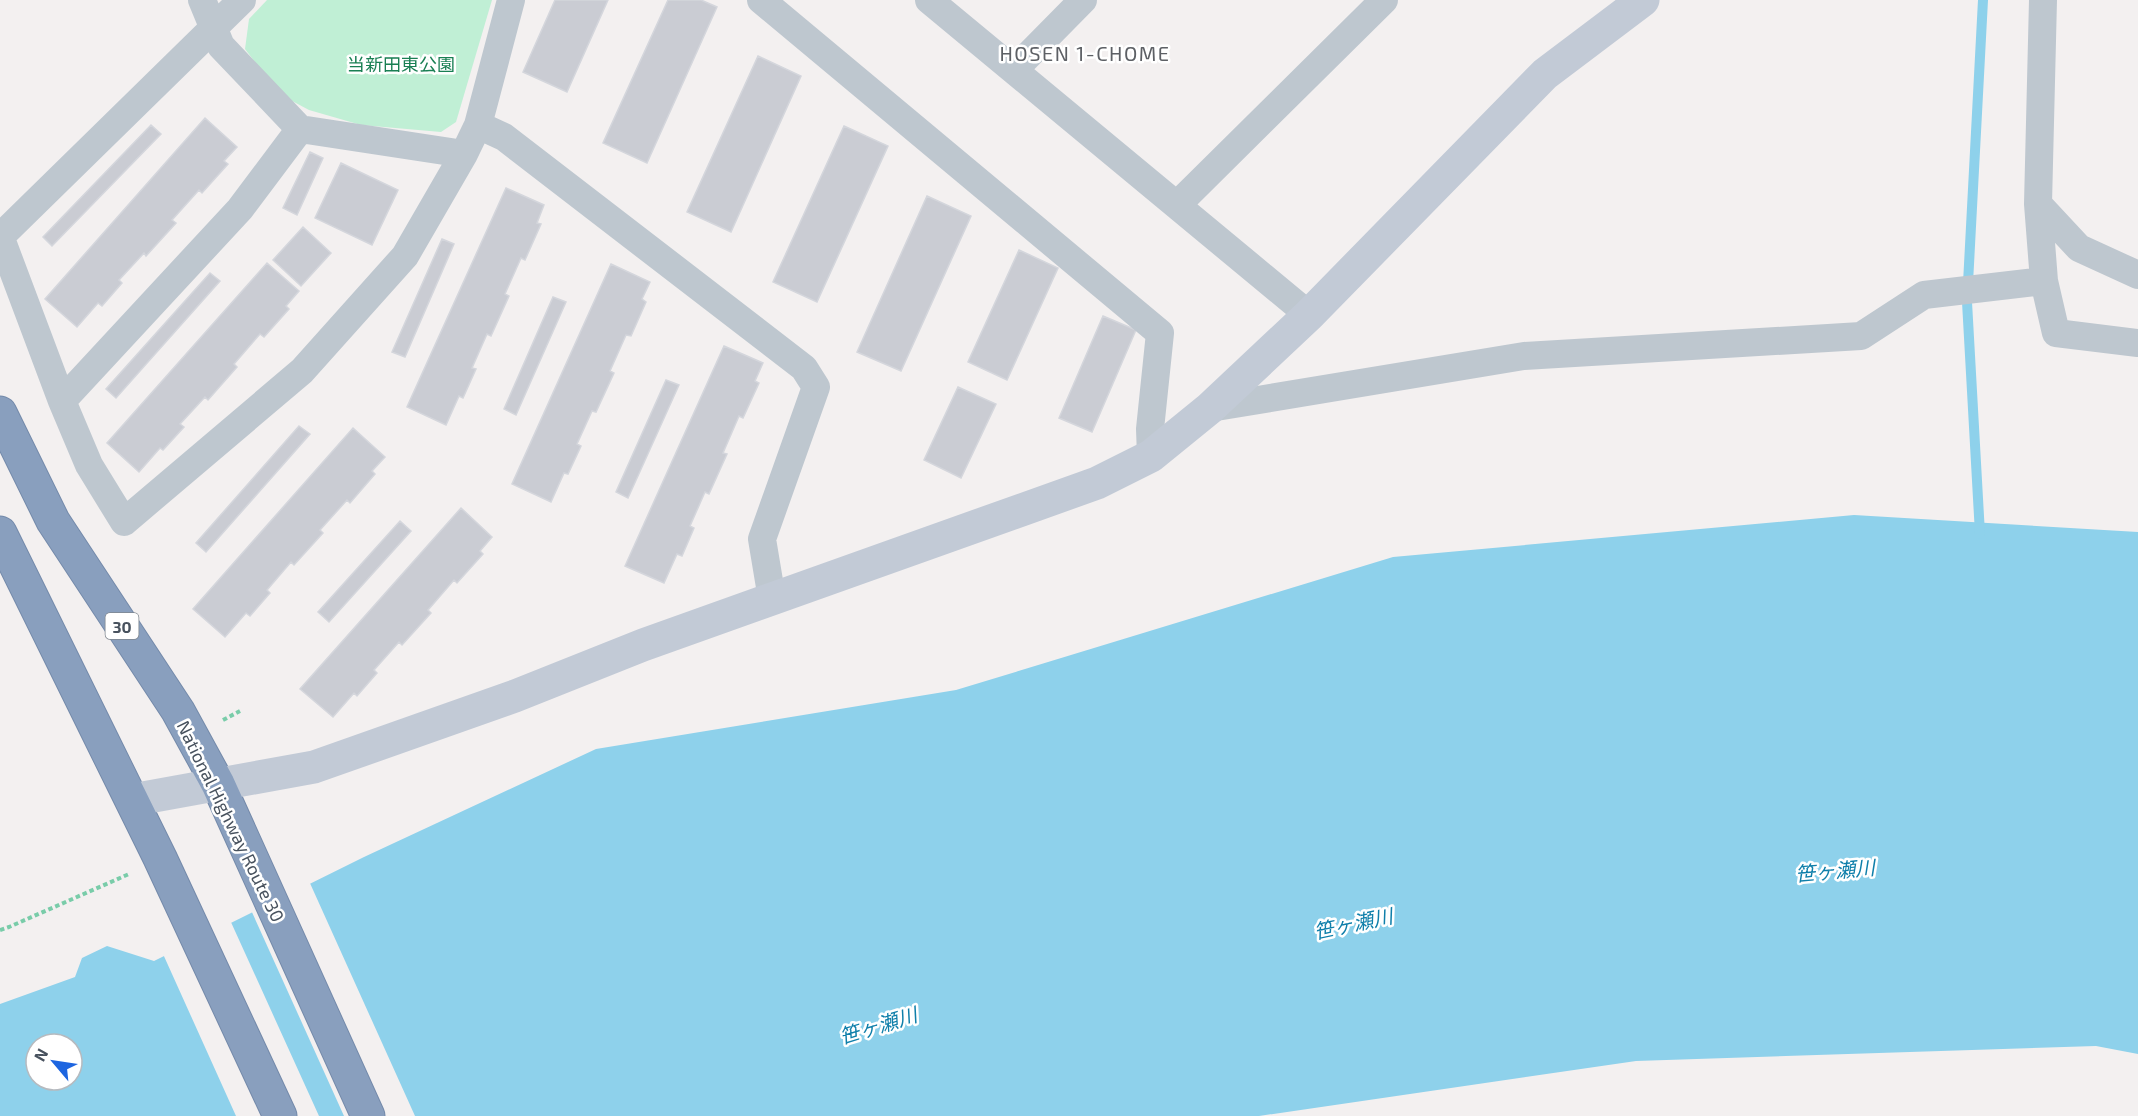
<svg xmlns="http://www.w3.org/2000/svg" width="2138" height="1116" font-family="'Exo 2','Noto Sans JP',sans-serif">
<rect width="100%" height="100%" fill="#f3f0f0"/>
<path fill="#c0efd5" d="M 267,0 L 492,0 L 456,122 L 441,132 L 361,125 L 309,110 L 279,94 L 245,49 L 249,19 Z"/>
<path fill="#8ed1eb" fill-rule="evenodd" d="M 1854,515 L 2138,532 L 2138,1054 L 2096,1046 L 1636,1061 L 1259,1116 L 0,1116 L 0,1004 L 75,977 L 82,958 L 107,946 L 154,961 L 364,857 L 596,749 L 956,690 L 1393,557 ZM 36,1044 L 72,1044 L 72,1080 L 36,1080 Z"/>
<path fill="#f3f0f0" d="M 309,881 L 415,1116 L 344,1116 L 251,910 Z
M 230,920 L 319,1116 L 236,1116 L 163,954 Z"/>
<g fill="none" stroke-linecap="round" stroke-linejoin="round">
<path stroke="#8ed1eb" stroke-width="10" d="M 1980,534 L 1967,302 L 1983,0"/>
</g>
<path fill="#caccd3" stroke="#d4d6dc" stroke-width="1.5" d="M 555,0 L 608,0 L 567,92 L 523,72 Z
M 668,0 L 701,0 L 717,7 L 647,163 L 603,143 Z
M 758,56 L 801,76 L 731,232 L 687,212 Z
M 205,118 L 237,147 L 224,161 L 228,164 L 202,193 L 199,190 L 172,220 L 176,223 L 146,256 L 144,253 L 119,280 L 122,283 L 102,306 L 98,303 L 77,327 L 45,299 Z
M 151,125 L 161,134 L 52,246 L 43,237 Z
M 844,126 L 888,146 L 817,302 L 773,282 Z
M 310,152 L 323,158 L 297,215 L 283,208 Z
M 341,163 L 398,190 L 372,245 L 315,218 Z
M 506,188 L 544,205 L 537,223 L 541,224 L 525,260 L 521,258 L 505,294 L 509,296 L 491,336 L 487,334 L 472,368 L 476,369 L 463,398 L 459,396 L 446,425 L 407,407 Z
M 927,196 L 971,216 L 901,371 L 857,352 Z
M 303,227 L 331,253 L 301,286 L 273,260 Z
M 442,239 L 454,244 L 405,357 L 392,352 Z
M 1019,250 L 1058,268 L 1007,380 L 968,362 Z
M 267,263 L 299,291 L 286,306 L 289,309 L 264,337 L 260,334 L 234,364 L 237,367 L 208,400 L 205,397 L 180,424 L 184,427 L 163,450 L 160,448 L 139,472 L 107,443 Z
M 611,264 L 650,282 L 642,299 L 646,302 L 631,336 L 626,335 L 610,371 L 614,373 L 596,412 L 592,411 L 577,444 L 581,446 L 568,474 L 564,473 L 551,502 L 512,484 Z
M 210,273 L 220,281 L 116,398 L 106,389 Z
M 553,297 L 566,302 L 516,415 L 504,409 Z
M 1103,316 L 1136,330 L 1092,432 L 1059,418 Z
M 724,346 L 763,363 L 755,381 L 759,383 L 743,418 L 739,416 L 723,453 L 727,454 L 709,494 L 705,492 L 690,526 L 694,528 L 682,556 L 677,554 L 664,583 L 625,566 Z
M 666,380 L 679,385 L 628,498 L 616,492 Z
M 958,387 L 996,404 L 961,478 L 924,460 Z
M 299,426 L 310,434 L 206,552 L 196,543 Z
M 353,428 L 385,457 L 372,471 L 375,474 L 350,503 L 347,500 L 320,530 L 323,533 L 294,565 L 291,562 L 267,590 L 270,593 L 250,616 L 246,613 L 225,637 L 193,609 Z
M 461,508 L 492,537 L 480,551 L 483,554 L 457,583 L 454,580 L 428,610 L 431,613 L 402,645 L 399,642 L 374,670 L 377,673 L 357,696 L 354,693 L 333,717 L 300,689 Z
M 400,521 L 411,531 L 329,622 L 318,612 Z"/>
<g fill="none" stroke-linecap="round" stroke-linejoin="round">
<g stroke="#748aaa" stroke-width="35">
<path id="highway" d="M 0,413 L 53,521 L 178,711 L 218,784 L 368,1116
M 0,533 L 160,858 L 280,1116"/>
</g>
<path stroke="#79cca9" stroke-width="4" stroke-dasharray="4.5 3" stroke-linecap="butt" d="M 223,720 L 240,711
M 0,930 L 9,927 L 129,874"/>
<path stroke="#bec7cf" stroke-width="28" d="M 202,0 L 221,46 L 300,129
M 761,0 L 1160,333 L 1150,429 L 1151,456
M 929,0 L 1309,315
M 2043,0 L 2038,204 L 2044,281 L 2056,333 L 2138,343
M 1014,70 L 1083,0
M 478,125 L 504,137 L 804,368 L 816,387 L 762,539 L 772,599
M 2038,204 L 2079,248 L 2138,275
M 1177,205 L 1384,0
M 0,236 L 62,401 L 89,465 L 124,522 L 302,371 L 405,256 L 464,154 L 478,125 L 511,0
M 0,237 L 242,0
M 62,401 L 240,209 L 300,129 L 464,154
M 1210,408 L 1524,356 L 1861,336 L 1924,295 L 2044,281"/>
<path stroke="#c2cad6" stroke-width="33" d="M 132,800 L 314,767 L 515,696 L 643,645 L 1097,483 L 1151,456 L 1210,408 L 1309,315 L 1545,74 L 1643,0"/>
<use href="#highway" stroke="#899fbe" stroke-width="33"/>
</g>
<g text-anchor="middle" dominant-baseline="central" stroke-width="5" stroke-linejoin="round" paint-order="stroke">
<rect fill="#fff" stroke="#7f868e" stroke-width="1.5" x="105.5" y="613" width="33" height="26" rx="4.5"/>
<g font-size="16" font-weight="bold" fill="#48525e">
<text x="122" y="626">30</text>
</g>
<g font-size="18" fill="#197f53" stroke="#fff">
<text x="401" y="64">当新田東公園</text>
</g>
<g font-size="18" fill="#48525e" stroke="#fff">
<text transform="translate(231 821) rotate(64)">National Highway Route 30</text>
</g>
<g font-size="20" letter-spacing="1.5" fill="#5d6065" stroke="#fff">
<text x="1085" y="53">HOSEN 1-CHOME</text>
</g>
<g font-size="20" font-style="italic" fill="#0f7faa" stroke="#fff">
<text transform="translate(1835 870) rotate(-5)">笹ヶ瀬川</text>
<text transform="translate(1353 923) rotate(-12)">笹ヶ瀬川</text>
<text transform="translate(878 1025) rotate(-17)">笹ヶ瀬川</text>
</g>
</g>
<g transform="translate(54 1062) rotate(299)"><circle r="28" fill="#ffffff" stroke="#b6babf" stroke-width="1.5"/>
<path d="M0-4.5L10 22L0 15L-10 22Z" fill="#1d65e0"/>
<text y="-9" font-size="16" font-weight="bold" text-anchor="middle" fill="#48525e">N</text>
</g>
</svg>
